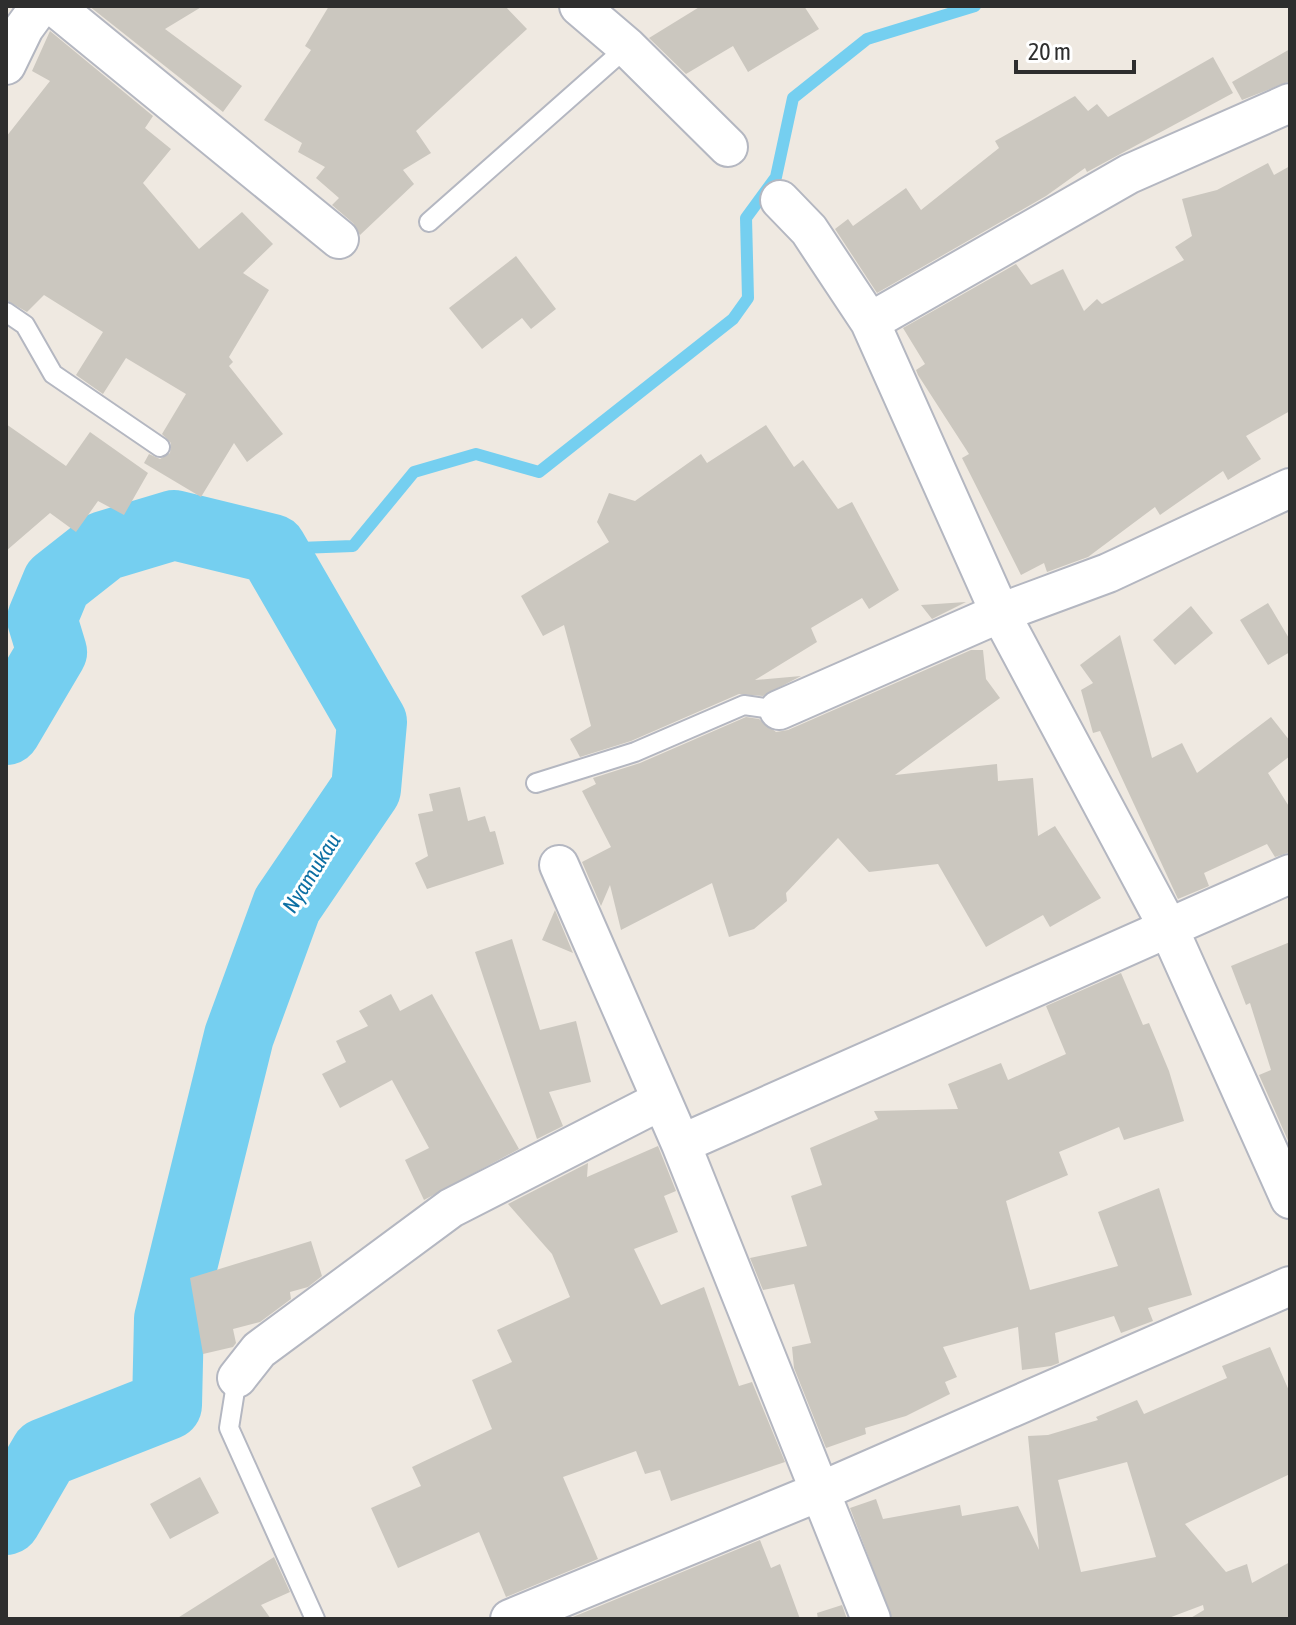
<svg xmlns="http://www.w3.org/2000/svg" width="1296" height="1625" font-family="'Asap Condensed',sans-serif">
<rect width="100%" height="100%" fill="#efe9e1"/>
<g fill="none" stroke-linecap="round" stroke-linejoin="round">
<path stroke="#75cff0" stroke-width="12" d="M 272,549 L 353,546 L 414,472 L 476,454 L 539,472 L 733,319 L 748,298 L 746,218 L 776,177 L 793,98 L 867,39 L 975,6"/>
<path stroke="#75cff0" stroke-width="70" d="M 6,730 L 52,652 L 42,619 L 57,583 L 104,546 L 174,525 L 272,549 L 372,722 L 366,789 L 287,905 L 239,1036 L 169,1319 L 167,1405 L 45,1453 L 6,1520"/>
</g>
<path fill="#cbc7bf" fill-rule="evenodd" d="M 89,6 L 203,6 L 165,29 L 242,86 L 223,112 Z
M 329,6 L 505,6 L 527,29 L 416,131 L 431,153 L 403,170 L 414,184 L 360,235 L 353,223 L 332,205 L 339,198 L 316,178 L 325,167 L 298,152 L 302,143 L 264,120 L 311,50 L 305,46 Z
M 701,6 L 804,6 L 819,29 L 748,72 L 733,46 L 686,74 L 649,38 Z
M 50,31 L 153,116 L 145,128 L 171,149 L 143,183 L 199,249 L 242,212 L 273,244 L 243,273 L 269,290 L 229,357 L 233,362 L 229,366 L 283,434 L 247,462 L 234,443 L 201,497 L 144,463 L 149,454 L 160,459 L 170,453 L 171,443 L 162,434 L 186,394 L 126,358 L 103,394 L 76,375 L 103,332 L 44,295 L 27,312 L 6,300 L 6,137 L 50,81 L 32,71 Z
M 1290,49 L 1290,81 L 1242,100 L 1232,82 Z
M 1213,57 L 1233,93 L 1087,172 L 1085,168 L 1046,196 L 877,293 L 835,229 L 848,219 L 853,226 L 906,188 L 921,210 L 999,148 L 995,141 L 1075,96 L 1088,111 L 1097,104 L 1108,117 Z
M 1268,163 L 1274,175 L 1290,166 L 1290,411 L 1246,436 L 1261,459 L 1228,480 L 1223,471 L 1160,515 L 1155,507 L 1088,557 L 1047,572 L 1044,563 L 1021,575 L 962,458 L 969,454 L 918,375 L 916,370 L 925,364 L 903,328 L 1016,264 L 1031,285 L 1063,269 L 1084,311 L 1097,299 L 1102,304 L 1184,260 L 1175,247 L 1192,236 L 1182,199 L 1217,190 Z
M 516,256 L 556,309 L 531,329 L 522,318 L 482,349 L 449,308 Z
M 6,424 L 66,466 L 90,432 L 148,473 L 124,515 L 98,501 L 76,532 L 50,513 L 6,551 Z
M 766,425 L 794,467 L 803,460 L 838,509 L 852,502 L 899,590 L 869,609 L 862,598 L 811,628 L 817,642 L 755,680 L 801,676 L 763,696 L 739,694 L 631,741 L 580,757 L 570,739 L 591,726 L 564,625 L 543,636 L 521,596 L 609,542 L 597,522 L 609,493 L 635,501 L 701,454 L 707,463 Z
M 966,602 L 932,619 L 921,605 Z
M 1268,603 L 1290,640 L 1290,652 L 1268,665 L 1240,620 Z
M 1191,606 L 1213,633 L 1175,665 L 1153,640 Z
M 1120,635 L 1152,758 L 1182,743 L 1197,773 L 1271,717 L 1290,741 L 1290,756 L 1268,773 L 1290,808 L 1290,852 L 1275,857 L 1267,844 L 1204,873 L 1209,886 L 1178,899 L 1100,731 L 1093,733 L 1081,690 L 1093,683 L 1080,665 Z
M 971,650 L 983,650 L 986,679 L 1000,698 L 895,775 L 997,764 L 998,781 L 1033,778 L 1038,836 L 1055,826 L 1101,898 L 1050,927 L 1043,915 L 986,947 L 938,864 L 869,872 L 838,838 L 786,893 L 787,901 L 754,929 L 729,937 L 712,883 L 621,930 L 610,885 L 601,906 L 582,862 L 611,847 L 582,791 L 596,784 L 593,778 L 640,763 L 746,717 L 759,719 L 776,732 L 788,730 Z
M 460,787 L 468,821 L 485,816 L 490,832 L 495,831 L 504,864 L 427,889 L 415,863 L 428,856 L 418,814 L 433,811 L 429,794 Z
M 555,910 L 573,953 L 542,940 Z
M 512,939 L 540,1030 L 576,1021 L 591,1082 L 549,1092 L 563,1126 L 537,1139 L 475,952 Z
M 1290,942 L 1290,1145 L 1259,1075 L 1271,1070 L 1250,1003 L 1246,1005 L 1231,966 Z
M 1121,973 L 1143,1025 L 1149,1023 L 1169,1071 L 1184,1121 L 1124,1140 L 1119,1127 L 1059,1152 L 1068,1175 L 1006,1201 L 1030,1290 L 1118,1266 L 1098,1212 L 1159,1188 L 1192,1295 L 1148,1308 L 1153,1321 L 1121,1333 L 1114,1316 L 1055,1333 L 1059,1363 L 1051,1366 L 1022,1370 L 1018,1327 L 943,1347 L 957,1377 L 945,1382 L 950,1394 L 906,1416 L 865,1428 L 866,1434 L 826,1448 L 794,1368 L 792,1347 L 811,1343 L 794,1284 L 763,1290 L 750,1258 L 807,1246 L 791,1196 L 822,1185 L 810,1148 L 878,1119 L 874,1111 L 958,1109 L 948,1084 L 1001,1063 L 1008,1080 L 1066,1054 L 1046,1006 Z
M 391,994 L 400,1011 L 432,994 L 519,1149 L 424,1200 L 405,1160 L 429,1148 L 392,1080 L 340,1108 L 322,1074 L 346,1062 L 336,1041 L 368,1026 L 359,1011 Z
M 658,1146 L 676,1191 L 664,1196 L 678,1232 L 634,1249 L 661,1305 L 704,1287 L 739,1386 L 752,1382 L 785,1462 L 671,1501 L 660,1470 L 645,1474 L 636,1451 L 563,1477 L 598,1559 L 506,1597 L 479,1532 L 398,1568 L 371,1508 L 421,1486 L 412,1467 L 492,1429 L 472,1380 L 512,1362 L 497,1330 L 570,1297 L 552,1254 L 508,1204 L 588,1163 L 587,1177 Z
M 311,1241 L 322,1276 L 308,1287 L 290,1292 L 291,1299 L 260,1322 L 233,1329 L 236,1343 L 233,1347 L 203,1354 L 190,1278 Z
M 1270,1347 L 1290,1393 L 1290,1474 L 1185,1524 L 1226,1572 L 1247,1564 L 1252,1583 L 1290,1562 L 1290,1619 L 1189,1619 L 1204,1610 L 1203,1605 L 1166,1619 L 892,1619 L 850,1508 L 876,1499 L 883,1519 L 960,1505 L 962,1516 L 1018,1506 L 1039,1550 L 1028,1436 L 1048,1435 L 1098,1420 L 1096,1417 L 1137,1400 L 1144,1414 L 1227,1378 L 1222,1366 ZM 1127,1462 L 1156,1557 L 1081,1572 L 1058,1480 Z
M 200,1477 L 219,1513 L 170,1539 L 150,1504 Z
M 760,1540 L 771,1568 L 780,1564 L 800,1619 L 568,1619 Z
M 274,1557 L 290,1592 L 261,1605 L 271,1619 L 176,1619 Z
M 842,1605 L 847,1619 L 818,1619 L 817,1613 Z"/>
<g fill="none" stroke-linecap="round" stroke-linejoin="round">
<g stroke="#b4b7c1" stroke-width="22">
<path id="service" d="M 429,222 L 627,47
M 6,312 L 25,325 L 53,374 L 160,447
M 536,783 L 635,752 L 744,705 L 779,710
M 237,1378 L 229,1428 L 315,1619"/>
</g>
<g stroke="#b4b7c1" stroke-width="42">
<path id="minor" d="M 54,6 L 339,239
M 579,6 L 627,47 L 728,147
M 6,65 L 24,28 L 40,6
M 780,200 L 809,230 L 870,322 L 1000,613 L 1168,927 L 1290,1199
M 870,322 L 1129,174 L 1290,103
M 779,710 L 1000,613 L 1108,573 L 1290,488
M 559,865 L 681,1144 L 871,1619
M 681,1144 L 1290,874
M 237,1378 L 259,1350 L 451,1208 L 660,1101
M 510,1619 L 821,1491 L 1290,1286"/>
</g>
<use href="#service" stroke="#fff" stroke-width="18"/>
<use href="#minor" stroke="#fff" stroke-width="38"/>
</g>
<g text-anchor="middle" dominant-baseline="central" stroke-width="6" stroke-linejoin="round" paint-order="stroke">
<g font-size="22" font-style="italic" fill="#0d6fa3" stroke="#fff">
<text transform="translate(311 873) rotate(-58)">Nyamukau</text>
</g>
</g>
<rect width="1296" height="1625" fill="none" stroke="#2e2e2e" stroke-width="16"/>
<path d="M1016 60v12h118v-12" fill="none" stroke="#2e2e2e" stroke-width="4"/>
<text x="1028" y="60" font-size="24" fill="#2e2e2e" stroke="#ffffff" stroke-width="6" paint-order="stroke">20 m</text>
</svg>
